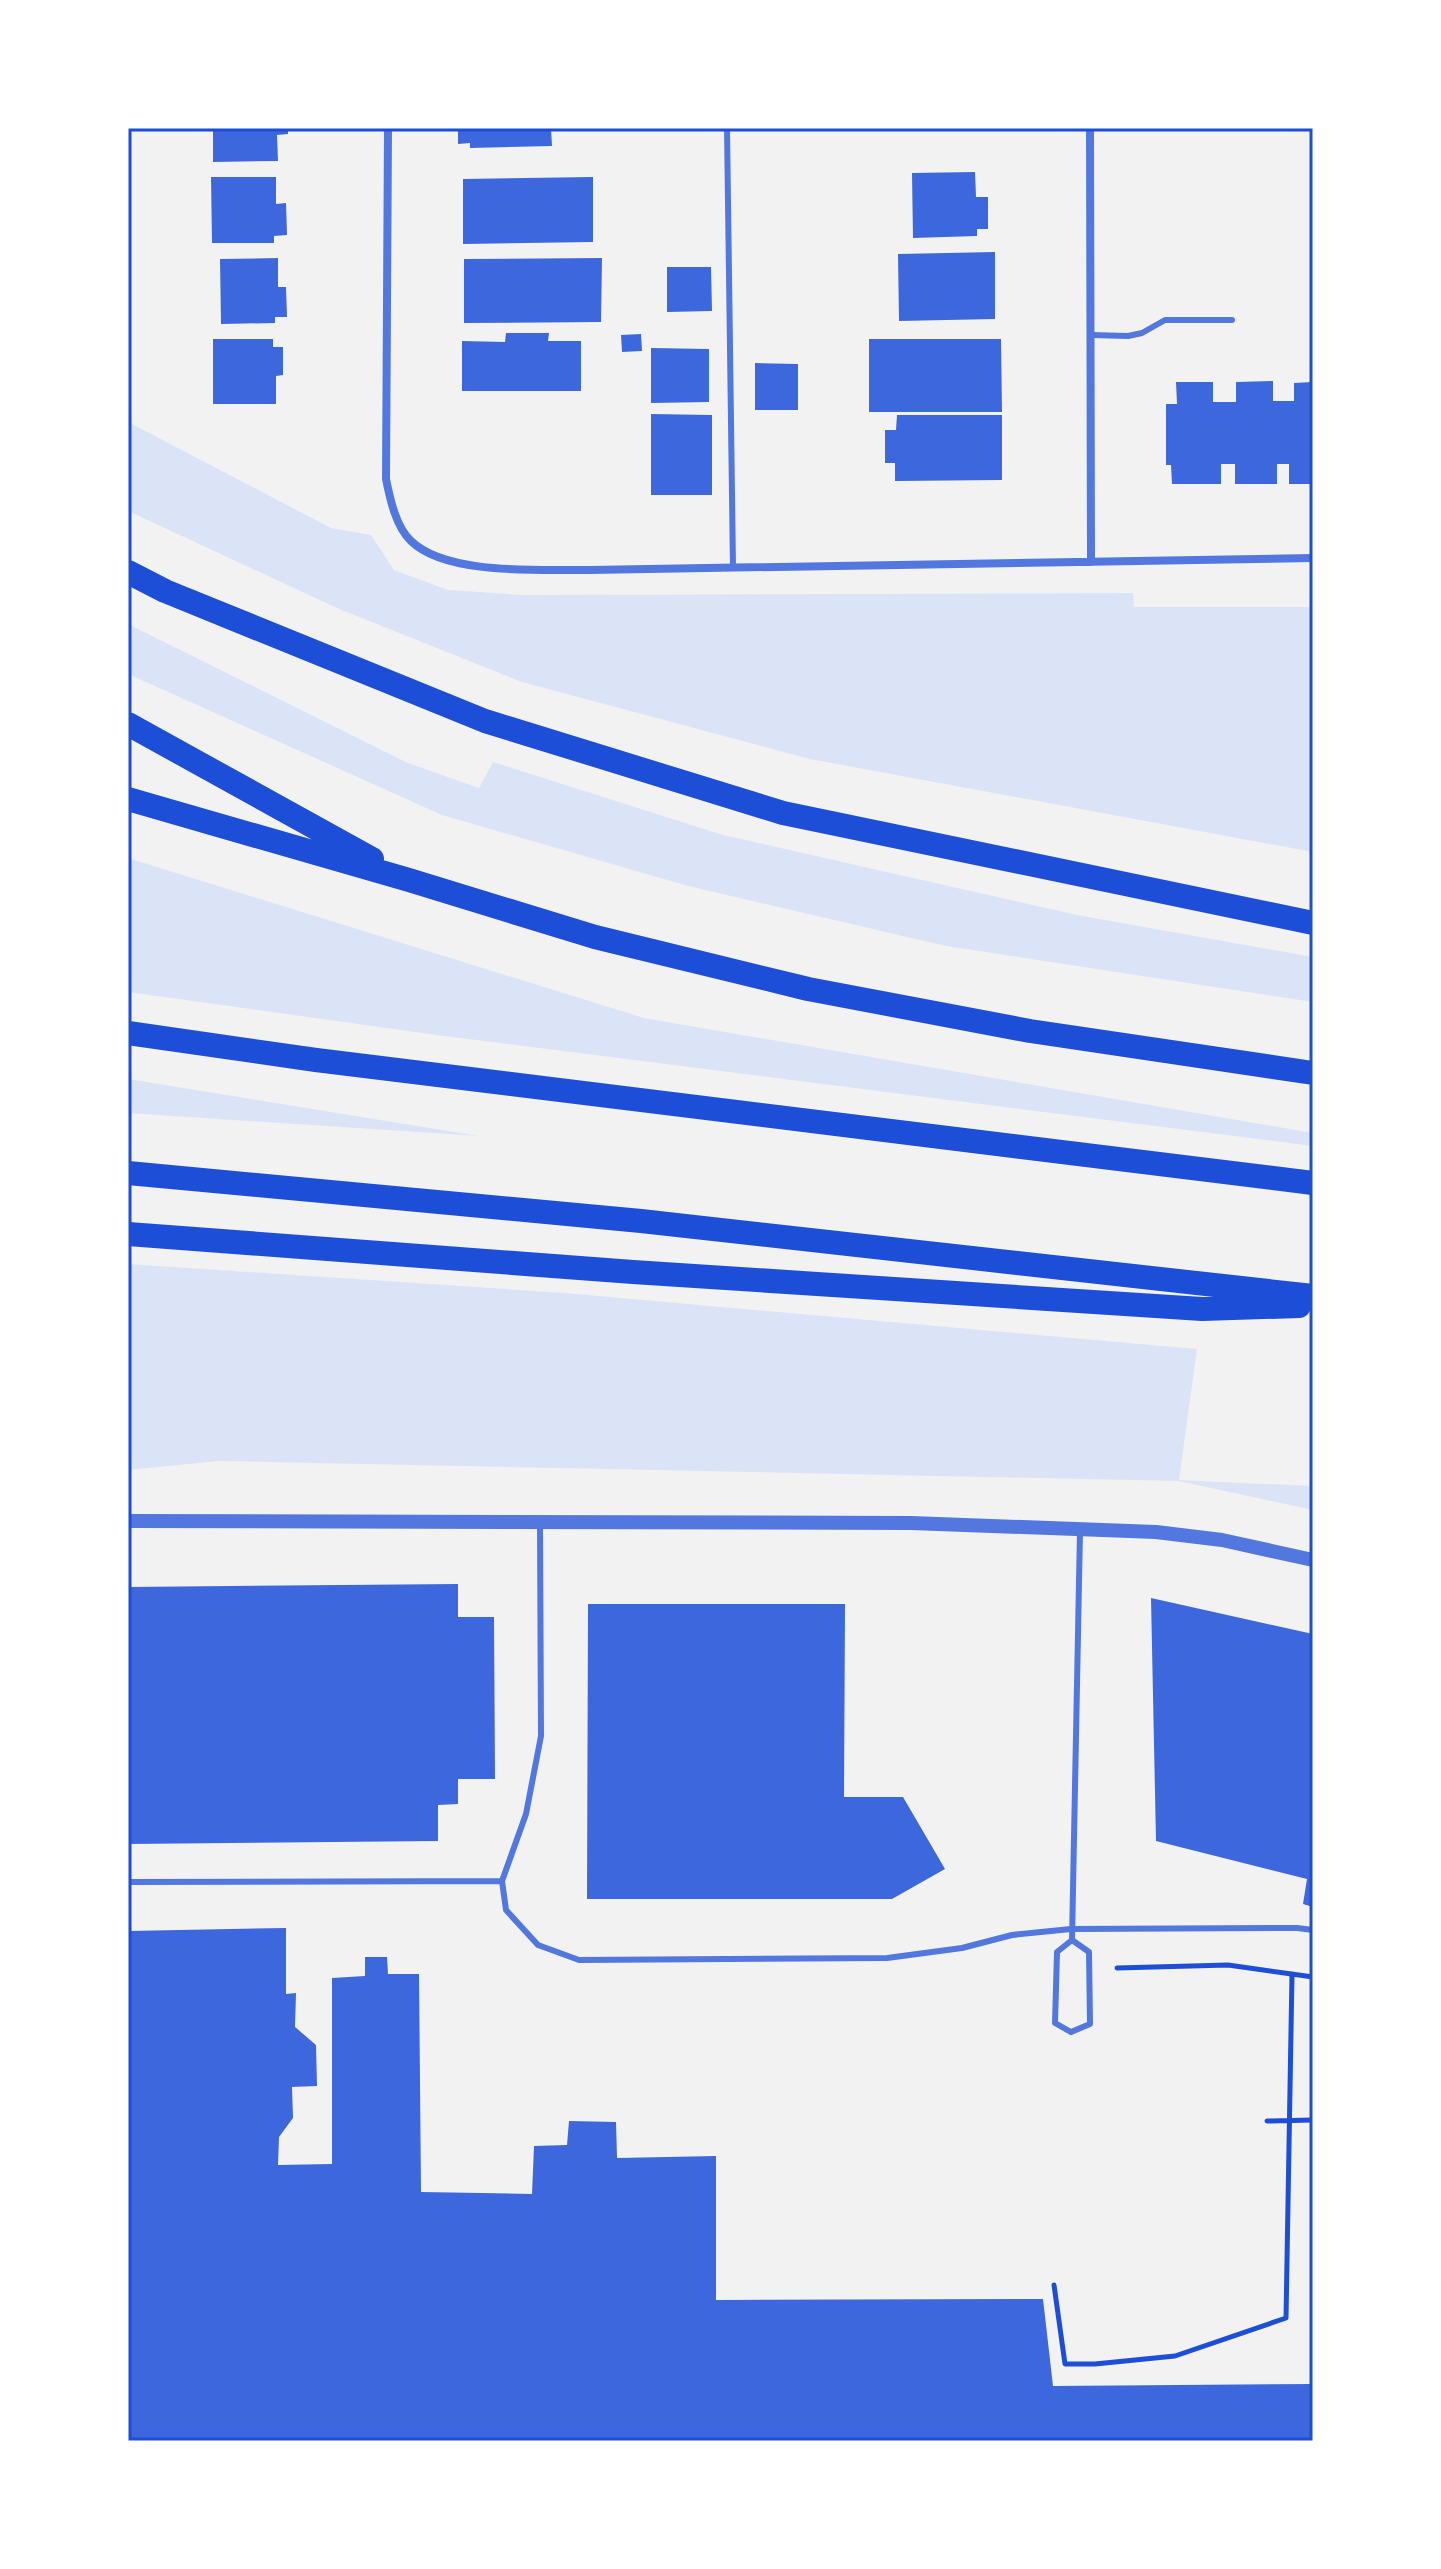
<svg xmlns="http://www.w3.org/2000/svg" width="1441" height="2569" font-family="Georgia,serif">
<rect width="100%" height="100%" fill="#f2f2f2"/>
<path fill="#dbe4f7" d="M 128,422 L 331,528 L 371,535 L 394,570 L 448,590 L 525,595 L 1133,593 L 1134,607 L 1313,607 L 1313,852 L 810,759 L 522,682 L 339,609 L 128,511 Z
M 128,624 L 408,763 L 479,788 L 493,762 L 723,835 L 1077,915 L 1313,957 L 1313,1002 L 946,946 L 688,886 L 442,815 L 128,674 Z
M 128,858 L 644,1018 L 1313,1133 L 1313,1146 L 444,1036 L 128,992 Z
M 128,1079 L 479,1136 L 128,1113 Z
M 128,1264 L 565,1293 L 1197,1349 L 1179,1480 L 1313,1486 L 1313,1510 L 1179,1481 L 219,1461 L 128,1470 Z"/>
<path fill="#3d67dc" d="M 213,128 L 288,128 L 288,134 L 277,135 L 278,161 L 213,162 Z
M 458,128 L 551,128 L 552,146 L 470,148 L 470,143 L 458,144 Z
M 975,172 L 976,197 L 988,197 L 988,229 L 977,229 L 977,236 L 913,238 L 912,173 Z
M 211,177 L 276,177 L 276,204 L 286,203 L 287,235 L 274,236 L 274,243 L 212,243 Z
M 593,177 L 593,242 L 463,244 L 463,179 Z
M 995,252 L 995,319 L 899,321 L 898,254 Z
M 278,258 L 278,287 L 286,287 L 287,317 L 275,317 L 275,323 L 221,324 L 220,259 Z
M 602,258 L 601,322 L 464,323 L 464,259 Z
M 667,267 L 711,267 L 712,311 L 667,312 Z
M 506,333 L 549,333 L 548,341 L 581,341 L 581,391 L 462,391 L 462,341 L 505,342 Z
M 641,334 L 642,351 L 622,352 L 621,335 Z
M 213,339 L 273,339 L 273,347 L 283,347 L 283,375 L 276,376 L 276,404 L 213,404 Z
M 869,339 L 1001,339 L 1002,412 L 869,412 Z
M 651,348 L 709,349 L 709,402 L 651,403 Z
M 755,363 L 798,364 L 798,410 L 755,410 Z
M 1273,381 L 1273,401 L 1294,401 L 1294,383 L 1313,382 L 1313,484 L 1289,484 L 1289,464 L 1277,464 L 1277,484 L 1235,484 L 1235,464 L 1221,464 L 1221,484 L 1172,484 L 1171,465 L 1166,465 L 1166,404 L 1177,404 L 1176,382 L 1213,382 L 1213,402 L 1236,402 L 1236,382 Z
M 651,414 L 712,415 L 712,495 L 651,495 Z
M 897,415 L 1002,415 L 1002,480 L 895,481 L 895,463 L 885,463 L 885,430 L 896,430 Z
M 458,1584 L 458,1617 L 494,1617 L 495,1779 L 458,1779 L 458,1804 L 438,1805 L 438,1841 L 128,1844 L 128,1587 Z
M 1151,1598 L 1313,1634 L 1313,1907 L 1303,1904 L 1307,1879 L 1156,1841 Z
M 588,1604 L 845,1604 L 844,1797 L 903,1797 L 945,1869 L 892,1899 L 587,1899 Z
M 286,1928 L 286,1994 L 296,1993 L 295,2027 L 316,2045 L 317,2086 L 292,2087 L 293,2118 L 279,2137 L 278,2165 L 332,2164 L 332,1978 L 365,1976 L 365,1957 L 387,1957 L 388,1974 L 419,1974 L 421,2192 L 532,2194 L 534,2146 L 567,2145 L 569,2121 L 616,2122 L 617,2158 L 716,2156 L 716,2300 L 1043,2299 L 1053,2386 L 1313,2384 L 1313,2441 L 128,2441 L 128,1931 Z"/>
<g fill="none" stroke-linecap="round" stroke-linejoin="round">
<path stroke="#1d4ed8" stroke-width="5" d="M 1117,1968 L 1228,1965 L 1313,1977
M 1267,2121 L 1313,2120
M 1054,2285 L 1065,2364 L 1095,2364 L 1175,2356 L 1286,2318 L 1292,1974"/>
<path stroke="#5277de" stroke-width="6" d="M 727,128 L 733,568
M 1091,335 L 1128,336 L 1142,333 L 1165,320 L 1232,320
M 540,1524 L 541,1736 L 526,1814 L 502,1881 L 506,1910 L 538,1945 L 579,1960 L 887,1958 L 962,1948 L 1012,1935 L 1071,1929 L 1297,1928 L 1313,1930
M 128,1882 L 502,1881
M 1072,1940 L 1080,1531
M 1071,2032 L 1090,2024 L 1089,1952 L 1072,1940
M 1071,2032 L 1055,2023 L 1057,1952 L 1072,1940"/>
<path stroke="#5277de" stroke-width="8" d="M 388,128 L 386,479 C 390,499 396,527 411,541 C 447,576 542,569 590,570 L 1313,558
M 1090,128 L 1091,562"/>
<path stroke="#5277de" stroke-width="14" d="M 128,1521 L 911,1523 L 1156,1532 L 1222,1540 L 1313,1560"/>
<path stroke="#1d4ed8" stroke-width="24" d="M 128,572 L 165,591 L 485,721 L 783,813 L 1313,923
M 128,724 L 372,859
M 128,799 L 409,880 L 595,937 L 808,989 L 1030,1031 L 1313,1073
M 128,1033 L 316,1060 L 1313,1183
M 128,1173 L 641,1221 L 1313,1296
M 128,1234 L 633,1272 L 1202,1309 L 1299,1306"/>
</g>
<rect width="1441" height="2569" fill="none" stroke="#ffffff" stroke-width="260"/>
<rect x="130" y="130" width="1181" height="2309" fill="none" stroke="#1d4ed8" stroke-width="3"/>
</svg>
